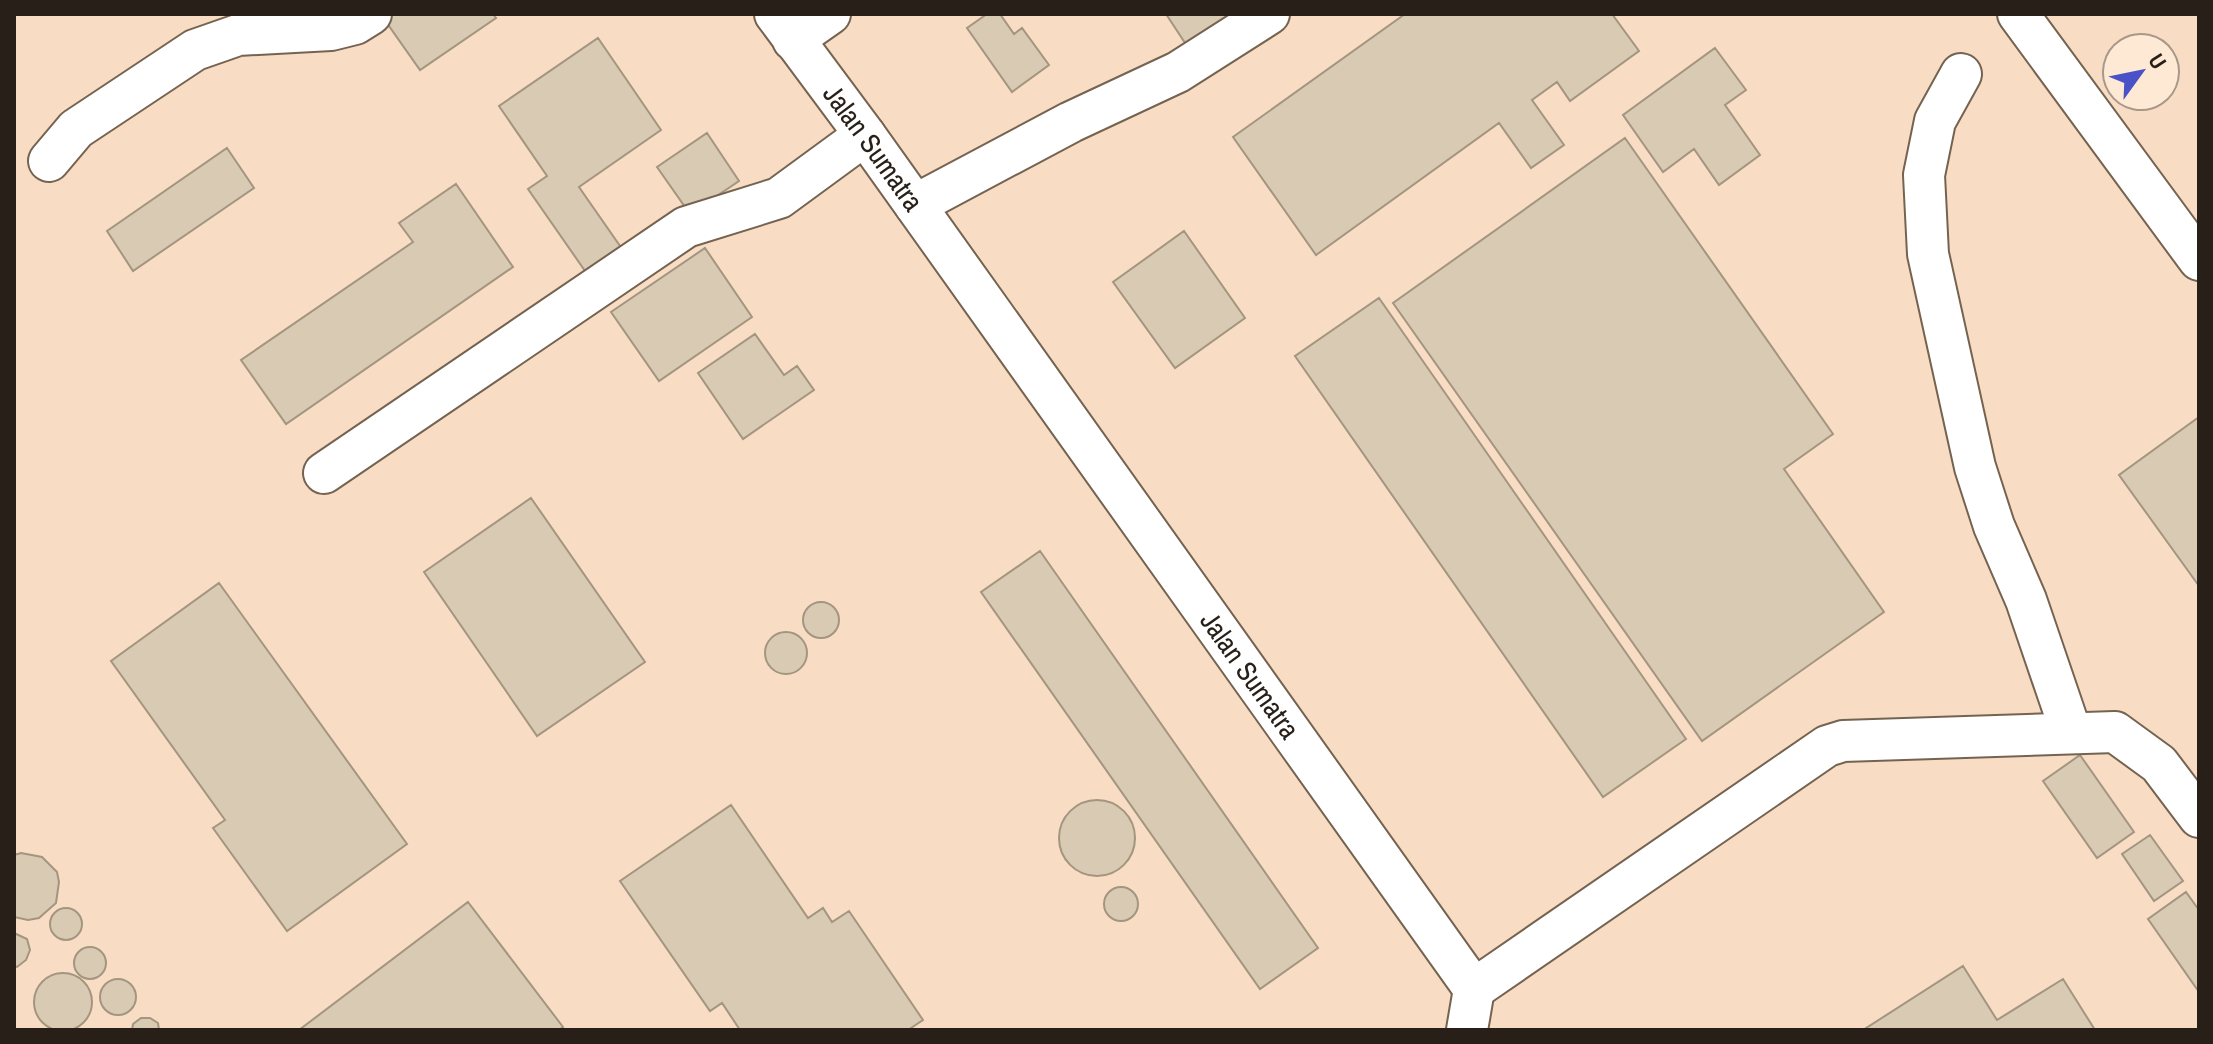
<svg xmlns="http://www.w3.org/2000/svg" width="2213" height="1044" font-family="'Archivo Narrow',sans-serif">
<rect width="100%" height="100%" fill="#fee9d5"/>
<path fill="#f8ddc4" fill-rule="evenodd" d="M 14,14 L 2199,14 L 2199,1030 L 14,1030 ZM 2117,48 L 2165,48 L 2165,96 L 2117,96 Z"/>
<path fill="#d9cab3" stroke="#a39580" stroke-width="2" d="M 386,14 L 493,14 L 496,18 L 420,70 L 382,16 Z
M 987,14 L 1000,14 L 1014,34 L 1022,28 L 1049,65 L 1012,92 L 967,28 Z
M 1166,14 L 1254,14 L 1193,55 Z
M 1405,14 L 1612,14 L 1639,51 L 1570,101 L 1557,82 L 1532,100 L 1564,145 L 1531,168 L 1499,123 L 1316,255 L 1233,137 Z
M 598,38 L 661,130 L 579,187 L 627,256 L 592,281 L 528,189 L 547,176 L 499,106 Z
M 1715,48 L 1746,90 L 1725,105 L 1760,155 L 1719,185 L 1694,149 L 1663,172 L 1623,115 Z
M 707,133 L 739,181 L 690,214 L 657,167 Z
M 1625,138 L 1833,434 L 1784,469 L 1884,612 L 1702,741 L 1393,303 Z
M 227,148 L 254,188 L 133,271 L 107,231 Z
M 456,184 L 513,267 L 286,424 L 241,360 L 413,242 L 399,223 Z
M 1184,231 L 1245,318 L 1175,368 L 1113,282 Z
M 705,248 L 752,317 L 659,381 L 611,312 Z
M 1379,298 L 1686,739 L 1603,797 L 1295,356 Z
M 755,334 L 784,375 L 797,366 L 814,390 L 743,439 L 698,373 Z
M 2199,417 L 2199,586 L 2119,475 Z
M 531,498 L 645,662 L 537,736 L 424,572 Z
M 1040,551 L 1318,948 L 1260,989 L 981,592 Z
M 219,583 L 407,844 L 287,931 L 213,828 L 225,820 L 111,661 Z
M803 620a18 18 0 1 1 36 0a18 18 0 1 1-36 0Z
M765 653a21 21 0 1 1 42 0a21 21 0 1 1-42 0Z
M 2080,755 L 2134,832 L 2097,858 L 2043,781 Z
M1059 838a38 38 0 1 1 76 0a38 38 0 1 1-76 0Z
M 731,805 L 808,918 L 823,908 L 832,922 L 849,911 L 923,1020 L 908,1030 L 740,1030 L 722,1003 L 710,1011 L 620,881 Z
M 2150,835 L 2183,881 L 2154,901 L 2122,854 Z
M 21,853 L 42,857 L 57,872 L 59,882 L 56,903 L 39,918 L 28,920 L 14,917 L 14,855 Z
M1104 904a17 17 0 1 1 34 0a17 17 0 1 1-34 0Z
M 2186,892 L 2199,910 L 2199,992 L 2148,919 Z
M 468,902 L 563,1027 L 559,1030 L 299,1030 Z
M50 924a16 16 0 1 1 32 0a16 16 0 1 1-32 0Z
M 14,933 L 27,939 L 30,950 L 26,960 L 17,967 L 14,966 Z
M74 963a16 16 0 1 1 32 0a16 16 0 1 1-32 0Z
M 1963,966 L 1997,1020 L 2063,979 L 2095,1030 L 1863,1030 Z
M34 1002a29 29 0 1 1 58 0a29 29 0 1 1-58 0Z
M100 997a18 18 0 1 1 36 0a18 18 0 1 1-36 0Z
M 141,1018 L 150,1018 L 158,1023 L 159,1030 L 132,1030 L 133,1024 Z"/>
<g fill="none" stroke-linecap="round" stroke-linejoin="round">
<g stroke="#756351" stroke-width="44">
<g id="minor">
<path id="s1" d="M 775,14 L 865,135 L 1474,989 L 1827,746 L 1843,741 L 2115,732 L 2159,764 L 2199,817"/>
<path d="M 2018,14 L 2199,260"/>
<path d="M 793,40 L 830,14"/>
<path d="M 1961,74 L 1935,121 L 1924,175 L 1928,254 L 1975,467 L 1994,526 L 2026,600 L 2071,732"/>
<path d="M 49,161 L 76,129 L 195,50 L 238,35 L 331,30 L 355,24 L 371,14"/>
<path d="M 915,205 L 1071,122 L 1178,72 L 1269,14"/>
<path d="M 324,473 L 686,227 L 779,198 L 865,135"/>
<path d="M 1467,1030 L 1474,989"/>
</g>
</g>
<use href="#minor" stroke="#fff" stroke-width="40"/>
</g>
<g text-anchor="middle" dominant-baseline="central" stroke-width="8" stroke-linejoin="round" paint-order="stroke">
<g font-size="28" fill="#271f18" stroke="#fee9d5">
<text stroke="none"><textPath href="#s1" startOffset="166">Jalan Sumatra</textPath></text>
<text stroke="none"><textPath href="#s1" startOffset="814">Jalan Sumatra</textPath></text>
</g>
</g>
<rect width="2213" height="1044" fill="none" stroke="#271f18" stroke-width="32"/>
<g transform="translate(2141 72) rotate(57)"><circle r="38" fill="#fee9d5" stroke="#a89889" stroke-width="2"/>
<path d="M0-6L14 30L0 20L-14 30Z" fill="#4a52c7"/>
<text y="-12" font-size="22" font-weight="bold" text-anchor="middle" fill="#271f18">U</text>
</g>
</svg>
